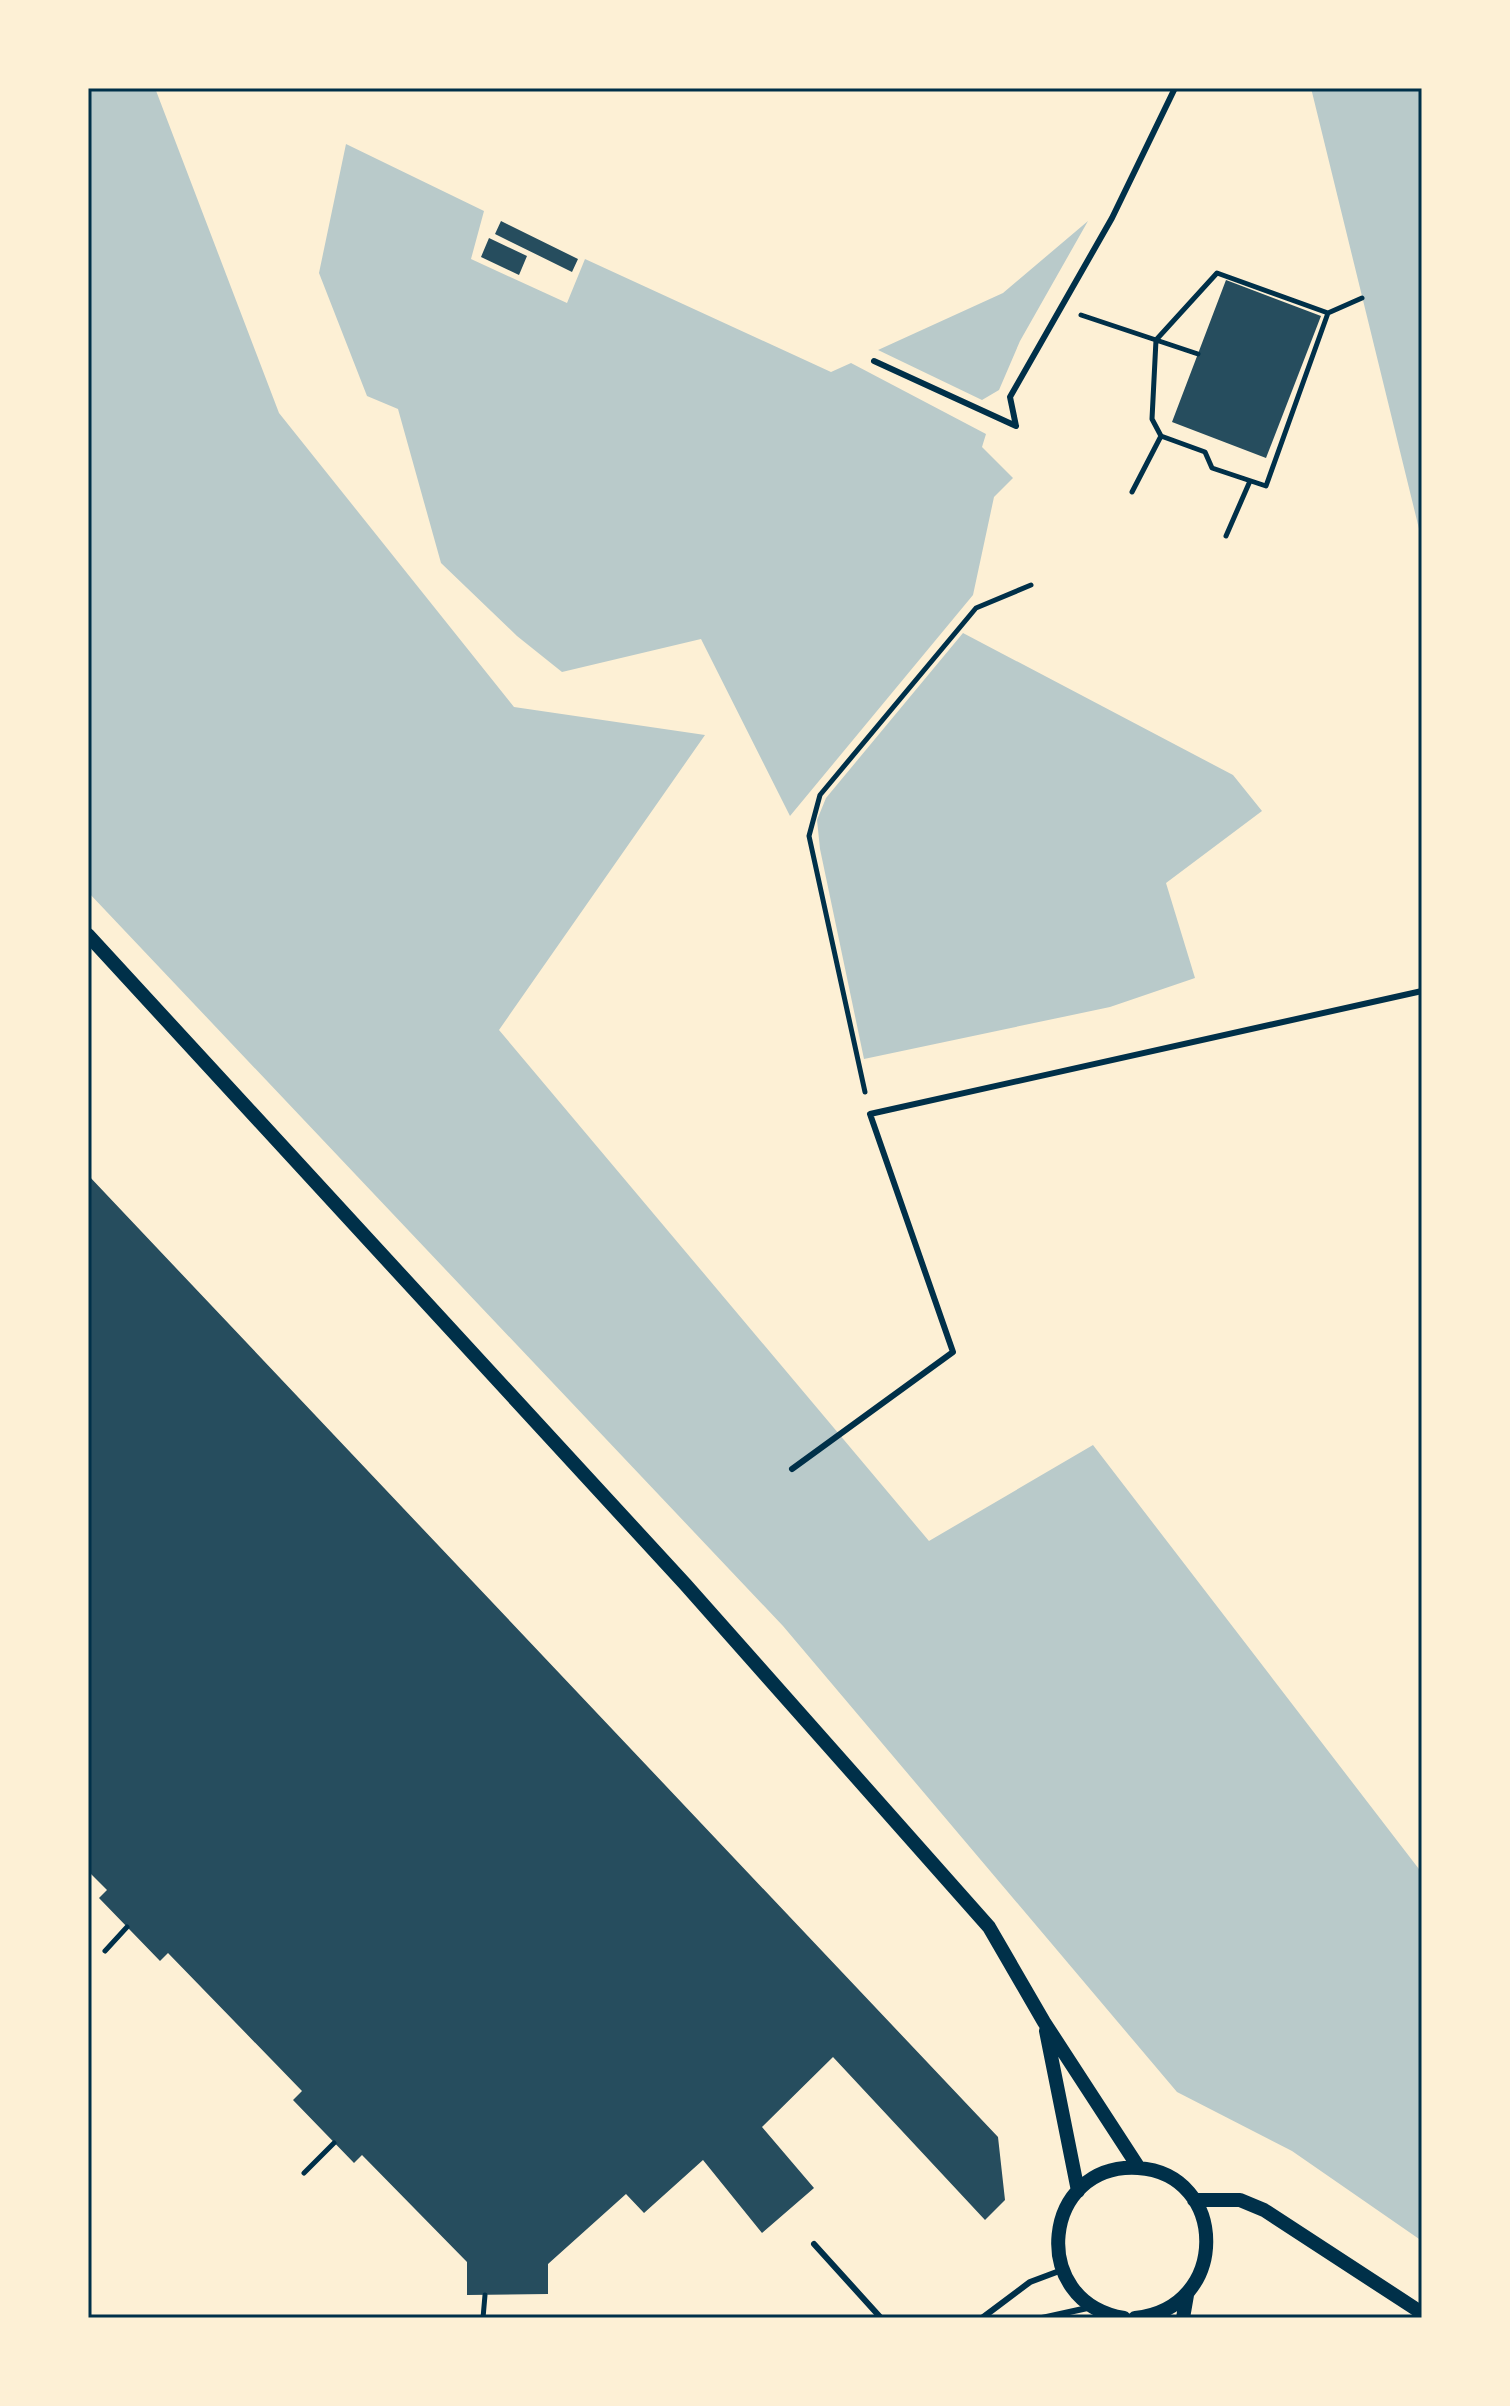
<svg xmlns="http://www.w3.org/2000/svg" width="1510" height="2406" font-family="'Exo 2',sans-serif">
<rect width="100%" height="100%" fill="#fdf0d5"/>
<path fill="#b9caca" d="M 88,88 L 155,88 L 279,413 L 514,707 L 705,735 L 499,1030 L 929,1541 L 1093,1445 L 1422,1873 L 1422,2241 L 1292,2151 L 1177,2092 L 783,1626 L 88,892 Z
M 1311,88 L 1422,88 L 1422,541 Z
M 346,144 L 484,211 L 471,259 L 567,303 L 585,259 L 831,372 L 851,363 L 986,434 L 982,447 L 1013,478 L 994,497 L 973,595 L 790,816 L 701,639 L 562,672 L 517,636 L 441,563 L 398,409 L 367,396 L 319,273 Z
M 1088,221 L 1020,341 L 999,390 L 982,400 L 878,350 L 1003,293 Z
M 963,633 L 1233,775 L 1262,811 L 1166,883 L 1195,978 L 1110,1007 L 864,1059 L 820,849 L 817,820 L 826,798 Z"/>
<path fill="#264d5e" d="M 501,221 L 578,259 L 572,272 L 495,234 Z
M 489,238 L 527,256 L 519,275 L 481,257 Z
M 1226,280 L 1321,316 L 1266,458 L 1172,422 Z
M 88,1175 L 998,2137 L 1005,2200 L 985,2220 L 833,2057 L 762,2127 L 814,2188 L 762,2233 L 703,2160 L 644,2213 L 626,2194 L 548,2264 L 548,2294 L 467,2295 L 467,2262 L 362,2155 L 354,2163 L 293,2100 L 302,2091 L 168,1953 L 160,1961 L 99,1898 L 107,1890 L 88,1871 Z"/>
<g fill="none" stroke-linecap="round" stroke-linejoin="round">
<path stroke="#003049" stroke-width="5" d="M 1081,315 L 1156,340 L 1217,273 L 1328,313 L 1362,298
M 1198,354 L 1156,340 L 1152,419 L 1161,436 L 1205,452 L 1212,468 L 1266,486 L 1328,313
M 1132,492 L 1161,436
M 1226,536 L 1250,481
M 865,1092 L 809,836 L 820,795 L 976,608 L 1031,585
M 105,1951 L 127,1927
M 304,2173 L 334,2143
M 483,2318 L 485,2295"/>
<path stroke="#003049" stroke-width="6" d="M 874,361 L 1016,426
M 1016,426 L 1010,397 L 1112,218 L 1175,88
M 792,1469 L 953,1352 L 870,1114 L 1422,991
M 814,2244 L 881,2318
M 982,2318 L 1030,2282 L 1062,2270
M 1042,2318 L 1092,2307"/>
<path stroke="#003049" stroke-width="14" d="M 88,935 L 685,1584 L 989,1927 L 1044,2022 L 1139,2168
M 1046,2031 L 1078,2191
M 1194,2200 L 1240,2200 L 1264,2210 L 1422,2313
M 1124,2318 C 1027,2302 1042,2162 1138,2168 C 1229,2174 1230,2309 1135,2318
M 1183,2318 L 1187,2295"/>
</g>
<rect width="1510" height="2406" fill="none" stroke="#fdf0d5" stroke-width="180"/>
<rect x="90" y="90" width="1330" height="2226" fill="none" stroke="#003049" stroke-width="3"/>
</svg>
